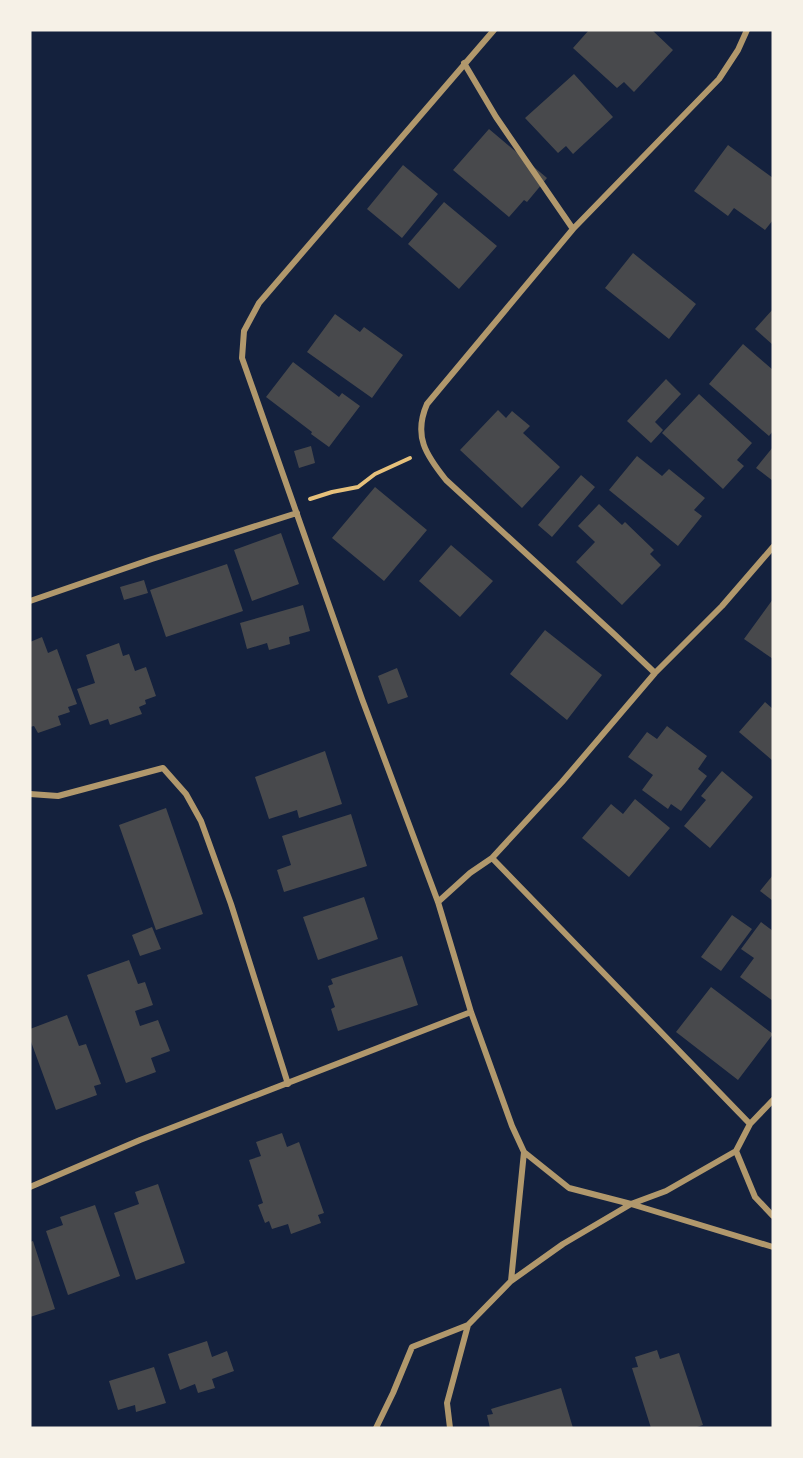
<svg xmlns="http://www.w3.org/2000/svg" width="803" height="1458" font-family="'DM Sans',sans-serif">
<rect width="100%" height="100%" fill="#14213d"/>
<path fill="#48494c" d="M 589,30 L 652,30 L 673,50 L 634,92 L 624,82 L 617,88 L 573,48 Z
M 574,74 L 613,117 L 573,154 L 566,146 L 558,153 L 525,118 Z
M 489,129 L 547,178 L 527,202 L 524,200 L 509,217 L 453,170 Z
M 728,145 L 773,178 L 773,220 L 765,230 L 734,208 L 728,216 L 694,191 Z
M 403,165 L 438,194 L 402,238 L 367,209 Z
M 444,202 L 497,246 L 459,289 L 408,244 Z
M 633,253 L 696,304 L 669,339 L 605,288 Z
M 773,309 L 773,345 L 755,329 Z
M 335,314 L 360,332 L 364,327 L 403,355 L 372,398 L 307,352 Z
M 743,344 L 773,370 L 773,431 L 769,436 L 709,384 Z
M 293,362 L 339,397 L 342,393 L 360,406 L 329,447 L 311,434 L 312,432 L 266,397 Z
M 666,379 L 681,394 L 655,422 L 663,430 L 651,443 L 627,421 Z
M 699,394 L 752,443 L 737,460 L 744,466 L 723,489 L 662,433 Z
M 498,410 L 506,418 L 512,411 L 530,426 L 523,433 L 560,467 L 522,508 L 460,450 Z
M 311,446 L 315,463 L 299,468 L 294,451 Z
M 773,447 L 773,481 L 756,468 Z
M 637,456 L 662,476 L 669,469 L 705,498 L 694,510 L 702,516 L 678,546 L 609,490 Z
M 581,475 L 595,487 L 552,537 L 538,525 Z
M 375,487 L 427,530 L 384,581 L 332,538 Z
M 599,504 L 622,525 L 625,522 L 654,550 L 650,554 L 661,565 L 622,605 L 576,562 L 595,542 L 578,526 Z
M 281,533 L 299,584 L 252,601 L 234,550 Z
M 451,545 L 493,581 L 460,617 L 419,581 Z
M 227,564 L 243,611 L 166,637 L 150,590 Z
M 144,580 L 148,593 L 124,600 L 120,587 Z
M 773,599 L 773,659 L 744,639 Z
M 303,605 L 310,631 L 289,637 L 290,644 L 269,650 L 267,643 L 247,649 L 240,623 Z
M 545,630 L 602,675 L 567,720 L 510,674 Z
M 42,637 L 48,653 L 57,649 L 77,704 L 68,707 L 70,712 L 58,716 L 61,725 L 38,733 L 34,726 L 30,727 L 30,642 Z
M 119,643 L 123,656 L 129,654 L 135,671 L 146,667 L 156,696 L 145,700 L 146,704 L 139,707 L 142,714 L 110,725 L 108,719 L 90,725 L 77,689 L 95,683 L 86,655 Z
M 397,668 L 408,697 L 388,704 L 378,676 Z
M 765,702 L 773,709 L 773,761 L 739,732 Z
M 667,726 L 707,756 L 698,769 L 707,776 L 681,811 L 671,804 L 668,809 L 642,790 L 653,775 L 628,757 L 647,732 L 657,739 Z
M 325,751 L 342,804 L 299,818 L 297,810 L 269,819 L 255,777 Z
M 722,771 L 753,797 L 710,848 L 684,826 L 706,800 L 701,796 Z
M 635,799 L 670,828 L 629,877 L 582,838 L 611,804 L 623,814 Z
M 166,808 L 203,914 L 156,930 L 119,825 Z
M 351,814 L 367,866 L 284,892 L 277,870 L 291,865 L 282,836 Z
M 773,875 L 773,901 L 760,891 Z
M 364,897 L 378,939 L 318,960 L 303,917 Z
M 732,915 L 752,929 L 721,971 L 701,957 Z
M 761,922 L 773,931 L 773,1001 L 740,977 L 754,958 L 741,949 Z
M 152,927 L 161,949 L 140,956 L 132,935 Z
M 402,956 L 418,1005 L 338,1031 L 331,1009 L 335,1007 L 328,986 L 333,984 L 331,979 Z
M 129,960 L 138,984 L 145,982 L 153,1005 L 135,1011 L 140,1026 L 158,1020 L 170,1051 L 151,1058 L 156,1072 L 126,1083 L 87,975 Z
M 711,987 L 773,1034 L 738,1080 L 676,1032 Z
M 67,1015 L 79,1046 L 86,1044 L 101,1084 L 94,1086 L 97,1095 L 56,1110 L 30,1039 L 30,1029 Z
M 282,1133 L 287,1147 L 299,1142 L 324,1213 L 318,1215 L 321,1223 L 291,1234 L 288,1224 L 272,1229 L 269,1221 L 265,1223 L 258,1205 L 263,1203 L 249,1160 L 261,1156 L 256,1142 Z
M 158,1184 L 185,1263 L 136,1280 L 114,1213 L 139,1204 L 135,1192 Z
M 95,1205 L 120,1276 L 68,1295 L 46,1231 L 63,1225 L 60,1217 Z
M 33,1241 L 55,1309 L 30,1317 L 30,1242 Z
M 207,1341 L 212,1357 L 227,1351 L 234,1371 L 212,1379 L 215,1388 L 198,1393 L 195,1384 L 180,1390 L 168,1354 Z
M 657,1350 L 660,1359 L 679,1353 L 703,1425 L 694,1428 L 651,1428 L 632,1368 L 638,1367 L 635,1357 Z
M 154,1367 L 166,1403 L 136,1412 L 135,1405 L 118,1410 L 109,1381 Z
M 561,1388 L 573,1428 L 490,1428 L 487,1415 L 493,1414 L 491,1409 Z"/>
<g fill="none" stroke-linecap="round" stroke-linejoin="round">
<path stroke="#e5c07b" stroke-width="4" d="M 310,499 L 332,492 L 358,487 L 375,474 L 410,458"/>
<path stroke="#b1986c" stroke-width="6" d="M 464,63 L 496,117 L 573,229
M 30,601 L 152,559 L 297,513
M 655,673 L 615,635 L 446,480 C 426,455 413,436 427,404 L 573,229 L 719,79 L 738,50 L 747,30
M 30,794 L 58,796 L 163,768 L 186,794 L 201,821 L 231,904 L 288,1084
M 492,858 L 750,1124
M 438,902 L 470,873 L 492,858 L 562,782 L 655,673 L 722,606 L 773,547
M 773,1100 L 750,1124 L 736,1151 L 755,1197 L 773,1216
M 524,1152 L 569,1188 L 631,1204 L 773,1247
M 30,1187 L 140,1140 L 471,1012
M 511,1281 L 563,1244 L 631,1204 L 666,1191 L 736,1151
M 376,1428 L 393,1393 L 412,1347 L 468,1325
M 450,1428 L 447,1403 L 468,1325 L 511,1281 L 524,1152 L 512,1126 L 471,1012 L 438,902 L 362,699 L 242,358 L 244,331 L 259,303 L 494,30"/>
</g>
<rect width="803" height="1458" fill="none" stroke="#f6f1e7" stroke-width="63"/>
</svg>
